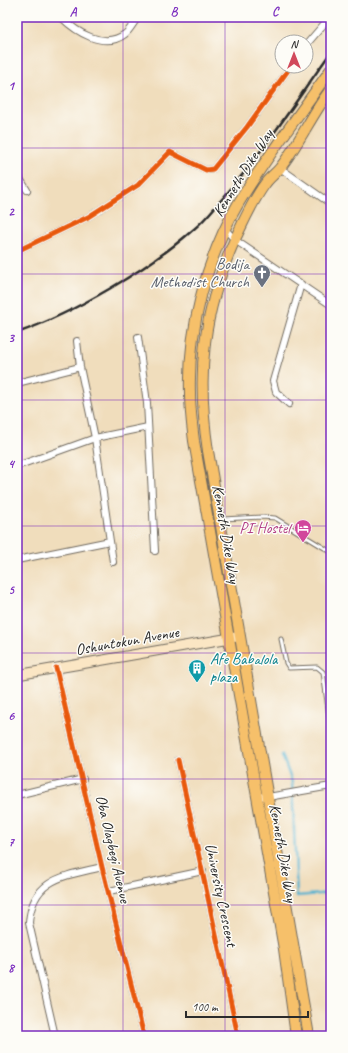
<svg xmlns="http://www.w3.org/2000/svg" width="348" height="1053" font-family="Caveat,sans-serif">
<rect width="100%" height="100%" fill="#fdfcf7"/>
<filter id="ink" filterUnits="userSpaceOnUse"><feTurbulence type="fractalNoise" baseFrequency=".025" numOctaves="2"/><feDisplacementMap in="SourceGraphic" scale="8" xChannelSelector="R" yChannelSelector="G"/><feConvolveMatrix kernelMatrix="1 2 1 2 8 2 1 2 1" color-interpolation-filters="sRGB"/></filter>
<filter id="wash" filterUnits="userSpaceOnUse"><feTurbulence type="fractalNoise" baseFrequency=".012" numOctaves="4" result="noise"/><feDisplacementMap in="SourceGraphic" scale="16" xChannelSelector="R" yChannelSelector="G"/><feGaussianBlur stdDeviation="0.9" result="paint"/><feColorMatrix in="noise" values="0 0 0 0 0 0 0 0 0 0 0 0 0 0 0 0 0 1.4 0 .05"/><feComposite in="paint" operator="in"/></filter>
<g filter="url(#wash)">
<rect width="100%" height="100%" fill="#f0ddbc"/>
<g fill="none" stroke-linecap="round" stroke-linejoin="round">
<path stroke="#51b2d0" stroke-width="2.5" d="M 282,755 L 292,782 L 297,896 L 331,893"/>
</g>
</g>
<g filter="url(#ink)">
<g fill="none" stroke-linecap="round" stroke-linejoin="round">
<g stroke="#70695e" stroke-width="5">
<path id="service" d="M 222,519 L 262,517 L 275,518 L 331,552
M 281,639 L 286,663 L 289,668 L 317,667 L 323,672 L 331,732"/>
</g>
<g stroke="#70695e" stroke-width="8">
<path id="minor" d="M 61,17 C 76,32 104,50 125,34 C 130,30 134,22 138,17
M 306,45 L 330,17
M 280,168 L 331,204
M 17,174 L 27,190
M 225,229 L 235,240 L 331,305
M 17,251 L 88,217 L 138,185 L 170,152 L 206,170 L 213,169 L 247,127 L 291,66
M 138,337 L 147,403 L 155,551
M 77,341 L 80,367 L 95,438 L 113,562
M 17,383 L 80,367
M 289,404 L 276,392 L 273,381 L 301,284
M 17,466 L 95,438 L 148,427
M 17,560 L 110,541
M 56,668 L 102,867 L 144,1036
M 178,760 L 238,1036
M 17,795 L 83,779
M 257,796 L 268,797 L 331,786
M 109,891 L 203,871
M 55,1036 L 29,923 C 32,878 65,876 102,867"/>
</g>
<g stroke="#70695e" stroke-width="11">
<path id="secondary" d="M 17,675 L 236,637"/>
</g>
<g stroke="#70695e" stroke-width="12">
<path id="trunk" d="M 296,1036 L 284,949 L 194,441 C 192,425 190,409 190,393 C 188,329 206,259 238,204 C 266,157 300,114 331,69
M 309,1036 L 208,451 C 196,372 203,310 236,237 C 245,219 253,200 265,184 C 269,178 275,174 280,168 C 299,144 312,114 331,89"/>
</g>
<use href="#service" stroke="#fff" stroke-width="3"/>
<use href="#minor" stroke="#fff" stroke-width="6"/>
<use href="#secondary" stroke="#fbe6c4" stroke-width="9"/>
<use href="#trunk" stroke="#f6c06b" stroke-width="10"/>
<path stroke="#2b2b2b" stroke-width="2.5" d="M 17,333 C 74,313 149,269 194,229 C 205,220 214,208 223,198 C 263,152 296,101 331,52"/>
<g stroke="#fdfcf7" stroke-width="8">
<path id="cycleway" d="M 17,251 L 88,217 L 138,185 L 170,152 L 206,170 L 213,169 L 247,127 L 291,66
M 56,668 L 102,867 L 144,1036
M 178,760 L 238,1036"/>
</g>
<use href="#cycleway" stroke="#e8590c" stroke-width="5"/>
</g>
</g>
<path fill="none" stroke="#7b2cbf" stroke-width="1" stroke-opacity="0.55" d="M 123,17 L 123,1036M 225,17 L 225,1036M 17,148 L 331,148M 17,274 L 331,274M 17,400 L 331,400M 17,526 L 331,526M 17,653 L 331,653M 17,779 L 331,779M 17,905 L 331,905"/>
<defs>
<g id="church-pin" transform="scale(0.9)"><path d="M0 17L-7.5 6A9.5 9.5 0 1 1 7.5 6Z" fill="#6b7280" stroke="#fdfcf7"/><path d="M-1.2-6h2.4v3.5h3.3v2.4h-3.3V6h-2.4V-.1h-3.3v-2.4h3.3Z" fill="#fff"/></g>
<g id="hotel-pin" transform="scale(0.9)"><path d="M0 17L-7.5 6A9.5 9.5 0 1 1 7.5 6Z" fill="#d1479c" stroke="#fdfcf7"/><path d="M-6-4.5h1.5V1H6V5H4.5V3h-9V5H-6ZM-4 0a1.8 1.8 0 1 1 3.6 0ZM.5 0V-2.5h3Q6-2.5 6 0Z" fill="#fff"/></g>
<g id="building-pin" transform="scale(0.9)"><path d="M0 17L-7.5 6A9.5 9.5 0 1 1 7.5 6Z" fill="#0f9aa8" stroke="#fdfcf7"/><path d="M-4-6H4V6H1V3H-1V6H-4ZM-2.5-4.3h1.7v1.8h-1.7ZM.8-4.3h1.7v1.8H.8ZM-2.5-1h1.7V.8h-1.7ZM.8-1h1.7V.8H.8Z" fill="#fff"/></g>
</defs>
<g fill-rule="evenodd">
<use href="#church-pin" x="262" y="273"/>
<use href="#hotel-pin" x="303" y="528"/>
<use href="#building-pin" x="197" y="668"/>
</g>
<g text-anchor="middle" dominant-baseline="central" stroke-width="3" stroke-linejoin="round" paint-order="stroke">
<g font-size="16" fill="#2b2b2b" stroke="#fdfcf7">
<text transform="translate(243 173) rotate(-58)">Kenneth Dike Way</text>
<text transform="translate(226 534) rotate(80)">Kenneth Dike Way</text>
<text transform="translate(127 641) rotate(-10)">Oshuntokun Avenue</text>
<text transform="translate(113 849) rotate(77)">Oba Olagbegi Avenue</text>
<text transform="translate(283 853) rotate(80)">Kenneth Dike Way</text>
<text transform="translate(221 895) rotate(78)">University Crescent</text>
</g>
<g font-size="16" fill="#5b616d" stroke="#fdfcf7" text-anchor="end">
<text x="249" y="264">Bodija<tspan x="249" dy="18">Methodist Church</tspan></text>
</g>
<g font-size="16" fill="#b23c85" stroke="#fdfcf7" text-anchor="end">
<text x="290" y="528">PI Hostel</text>
</g>
<g font-size="16" fill="#0d838f" stroke="#fdfcf7" text-anchor="start">
<text x="210" y="659">Afe Babalola<tspan x="210" dy="18">plaza</tspan></text>
</g>
</g>
<rect width="348" height="1053" fill="none" stroke="#fdfcf7" stroke-width="44"/>
<g transform="translate(294 54)"><circle r="19" fill="#fdfcf7" stroke="#a9a8a5"/>
<path d="M0-3L7 15L0 10L-7 15Z" fill="#d1495b"/>
<text y="-6" font-size="11" font-weight="bold" text-anchor="middle" fill="#2b2b2b">N</text>
</g>
<path d="M186 1011v6h122v-6" fill="none" stroke="#2b2b2b" stroke-width="2"/>
<text x="192" y="1011" font-size="12" fill="#2b2b2b" stroke="#fdfcf7" stroke-width="3" paint-order="stroke">100 m</text>
<rect x="22" y="22" width="304" height="1009" fill="none" stroke="#7b2cbf" stroke-width="1.5"/>
<g font-size="13" text-anchor="middle" font-weight="bold" fill="#7b2cbf">
<text x="73" y="16">A</text>
<text x="174" y="16">B</text>
<text x="275" y="16">C</text>
<text x="11" y="90">1</text>
<text x="11" y="216">2</text>
<text x="11" y="342">3</text>
<text x="11" y="468">4</text>
<text x="11" y="594">5</text>
<text x="11" y="720">6</text>
<text x="11" y="846">7</text>
<text x="11" y="972">8</text>
</g>
</svg>
